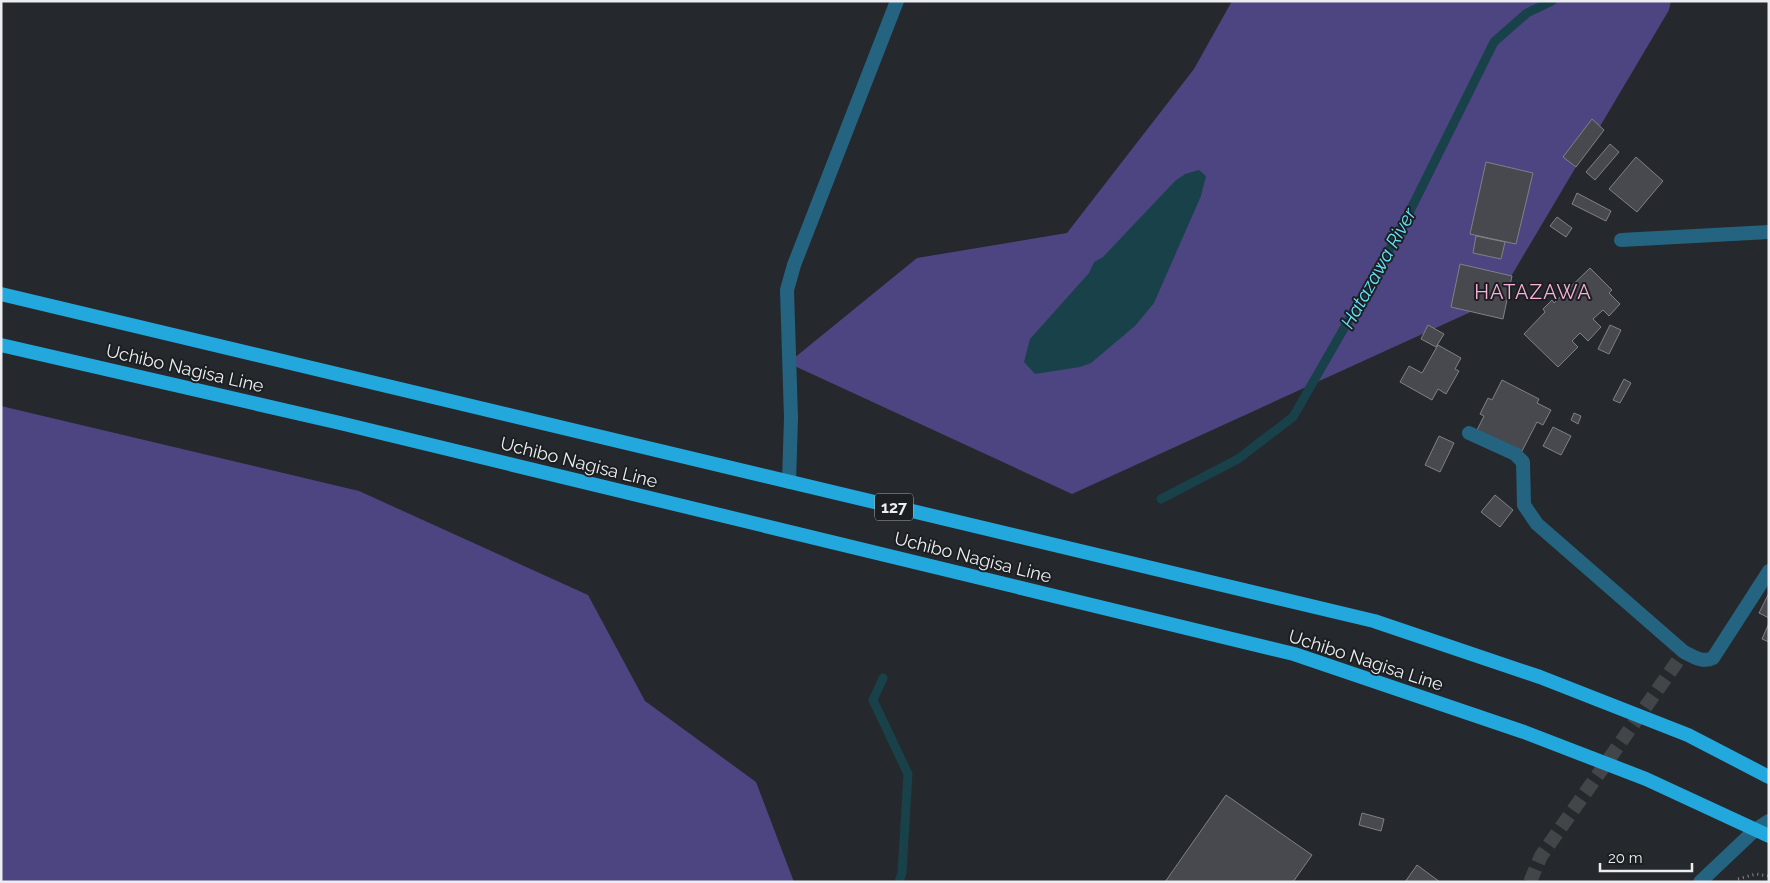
<svg xmlns="http://www.w3.org/2000/svg" width="1770" height="883" font-family="Raleway,sans-serif">
<rect width="100%" height="100%" fill="#25282c"/>
<path fill="#4d4581" d="M 1232,1 L 1671,1 L 1669,10 L 1497,300 L 1072,494 L 788,363 L 917,258 L 1067,233 L 1194,69 Z
M 1,406 L 359,491 L 588,595 L 645,701 L 756,782 L 794,882 L 1,882 Z"/>
<path fill="#194149" d="M 1199,170 L 1206,176 L 1201,196 L 1154,303 L 1135,326 L 1091,363 L 1080,367 L 1035,374 L 1024,362 L 1030,339 L 1089,273 L 1094,262 L 1103,257 L 1175,181 L 1185,174 Z"/>
<g fill="none" stroke-linecap="round" stroke-linejoin="round">
<path stroke="#194149" stroke-width="9" d="M 1161,499 L 1238,459 L 1293,417 L 1401,229 L 1494,42 L 1527,13 L 1552,1
M 883,678 L 873,700 L 908,774 L 902,873 L 899,882"/>
</g>
<path fill="#47494e" stroke="#7f8186" d="M 1592,119 L 1604,130 L 1576,167 L 1563,157 Z
M 1610,144 L 1619,152 L 1595,180 L 1586,172 Z
M 1636,157 L 1663,181 L 1637,212 L 1609,189 Z
M 1486,162 L 1533,173 L 1516,244 L 1470,234 Z
M 1577,193 L 1611,211 L 1606,221 L 1572,204 Z
M 1557,217 L 1572,228 L 1566,237 L 1550,226 Z
M 1476,236 L 1505,242 L 1501,259 L 1473,253 Z
M 1460,264 L 1512,276 L 1503,319 L 1451,307 Z
M 1590,268 L 1612,290 L 1609,293 L 1620,304 L 1609,316 L 1603,310 L 1593,319 L 1601,327 L 1588,341 L 1580,333 L 1572,341 L 1578,347 L 1558,367 L 1524,334 L 1545,312 L 1543,309 L 1552,300 L 1554,303 Z
M 1428,325 L 1444,334 L 1436,347 L 1421,339 Z
M 1610,325 L 1621,330 L 1609,354 L 1598,349 Z
M 1438,345 L 1461,358 L 1455,369 L 1459,371 L 1446,394 L 1438,389 L 1432,400 L 1400,382 L 1409,366 L 1422,373 Z
M 1624,379 L 1631,383 L 1620,403 L 1613,400 Z
M 1502,380 L 1539,399 L 1537,403 L 1551,410 L 1543,425 L 1537,422 L 1522,451 L 1476,432 L 1484,416 L 1480,414 L 1488,398 L 1492,400 Z
M 1574,413 L 1581,416 L 1578,424 L 1571,420 Z
M 1553,427 L 1571,436 L 1561,455 L 1543,446 Z
M 1439,436 L 1454,443 L 1440,472 L 1425,465 Z
M 1495,495 L 1513,510 L 1500,527 L 1481,512 Z
M 1769,593 L 1769,618 L 1759,613 Z
M 1769,623 L 1769,642 L 1762,639 Z
M 1226,795 L 1312,855 L 1293,882 L 1165,882 Z
M 1362,813 L 1384,819 L 1381,831 L 1359,825 Z
M 1417,865 L 1440,882 L 1405,882 Z"/>
<g fill="none" stroke-linecap="round" stroke-linejoin="round">
<path stroke="#434649" stroke-width="14" stroke-dasharray="14 7" stroke-linecap="butt" d="M 1530,882 L 1541,856 L 1684,652"/>
<path stroke="#888a8e" stroke-width="3" stroke-dasharray="1 4" stroke-linecap="butt" d="M 1738,879 L 1756,874 L 1769,876"/>
<path stroke="#246481" stroke-width="14" d="M 789,482 L 791,418 L 787,290 L 794,265 L 897,1"/>
<path stroke="#246481" stroke-width="14" d="M 1621,240 L 1769,232
M 1469,433 L 1515,454 L 1523,462 L 1524,505 L 1537,524 L 1684,652 C 1694,657 1703,663 1713,658 L 1769,571"/>
<path stroke="#246481" stroke-width="14" d="M 1700,882 L 1755,830 L 1769,821"/>
<path stroke="#22a8dc" stroke-width="14" d="M 1,294 L 1374,621 L 1540,677 L 1688,735 L 1769,777
M 1,345 L 340,423 L 1294,654 L 1524,732 L 1646,779 L 1769,836"/>
</g>
<g text-anchor="middle" dominant-baseline="central" stroke-width="4" stroke-linejoin="round" paint-order="stroke">
<rect fill="#1c1f22" stroke="#adafb2" stroke-width="1" x="875" y="493.5" width="38" height="27" rx="4"/>
<g font-size="16" font-weight="bold" fill="#ebedf0">
<text x="894" y="507">127</text>
</g>
<g font-size="18" fill="#ebedf0" stroke="#1c1f22">
<text transform="translate(185 368) rotate(13)">Uchibo Nagisa Line</text>
<text transform="translate(579 462) rotate(14)">Uchibo Nagisa Line</text>
<text transform="translate(973 557) rotate(14)">Uchibo Nagisa Line</text>
<text transform="translate(1366 660) rotate(18)">Uchibo Nagisa Line</text>
</g>
<g font-size="19" font-style="italic" fill="#65e4fd" stroke="#1c1f22">
<text transform="translate(1378 268) rotate(-61)">Hatazawa River</text>
</g>
<g font-size="20" letter-spacing="1" fill="#f8afd9" stroke="#1c1f22">
<text x="1533" y="292">HATAZAWA</text>
</g>
</g>
<rect width="1770" height="883" fill="none" stroke="#ebedf0" stroke-width="5"/>
<path d="M1600 863v8h92v-8" fill="none" stroke="#ebedf0" stroke-width="2.5"/>
<text x="1608" y="863" font-size="15" fill="#ebedf0" stroke="#1c1f22" stroke-width="4" paint-order="stroke">20 m</text>
</svg>
